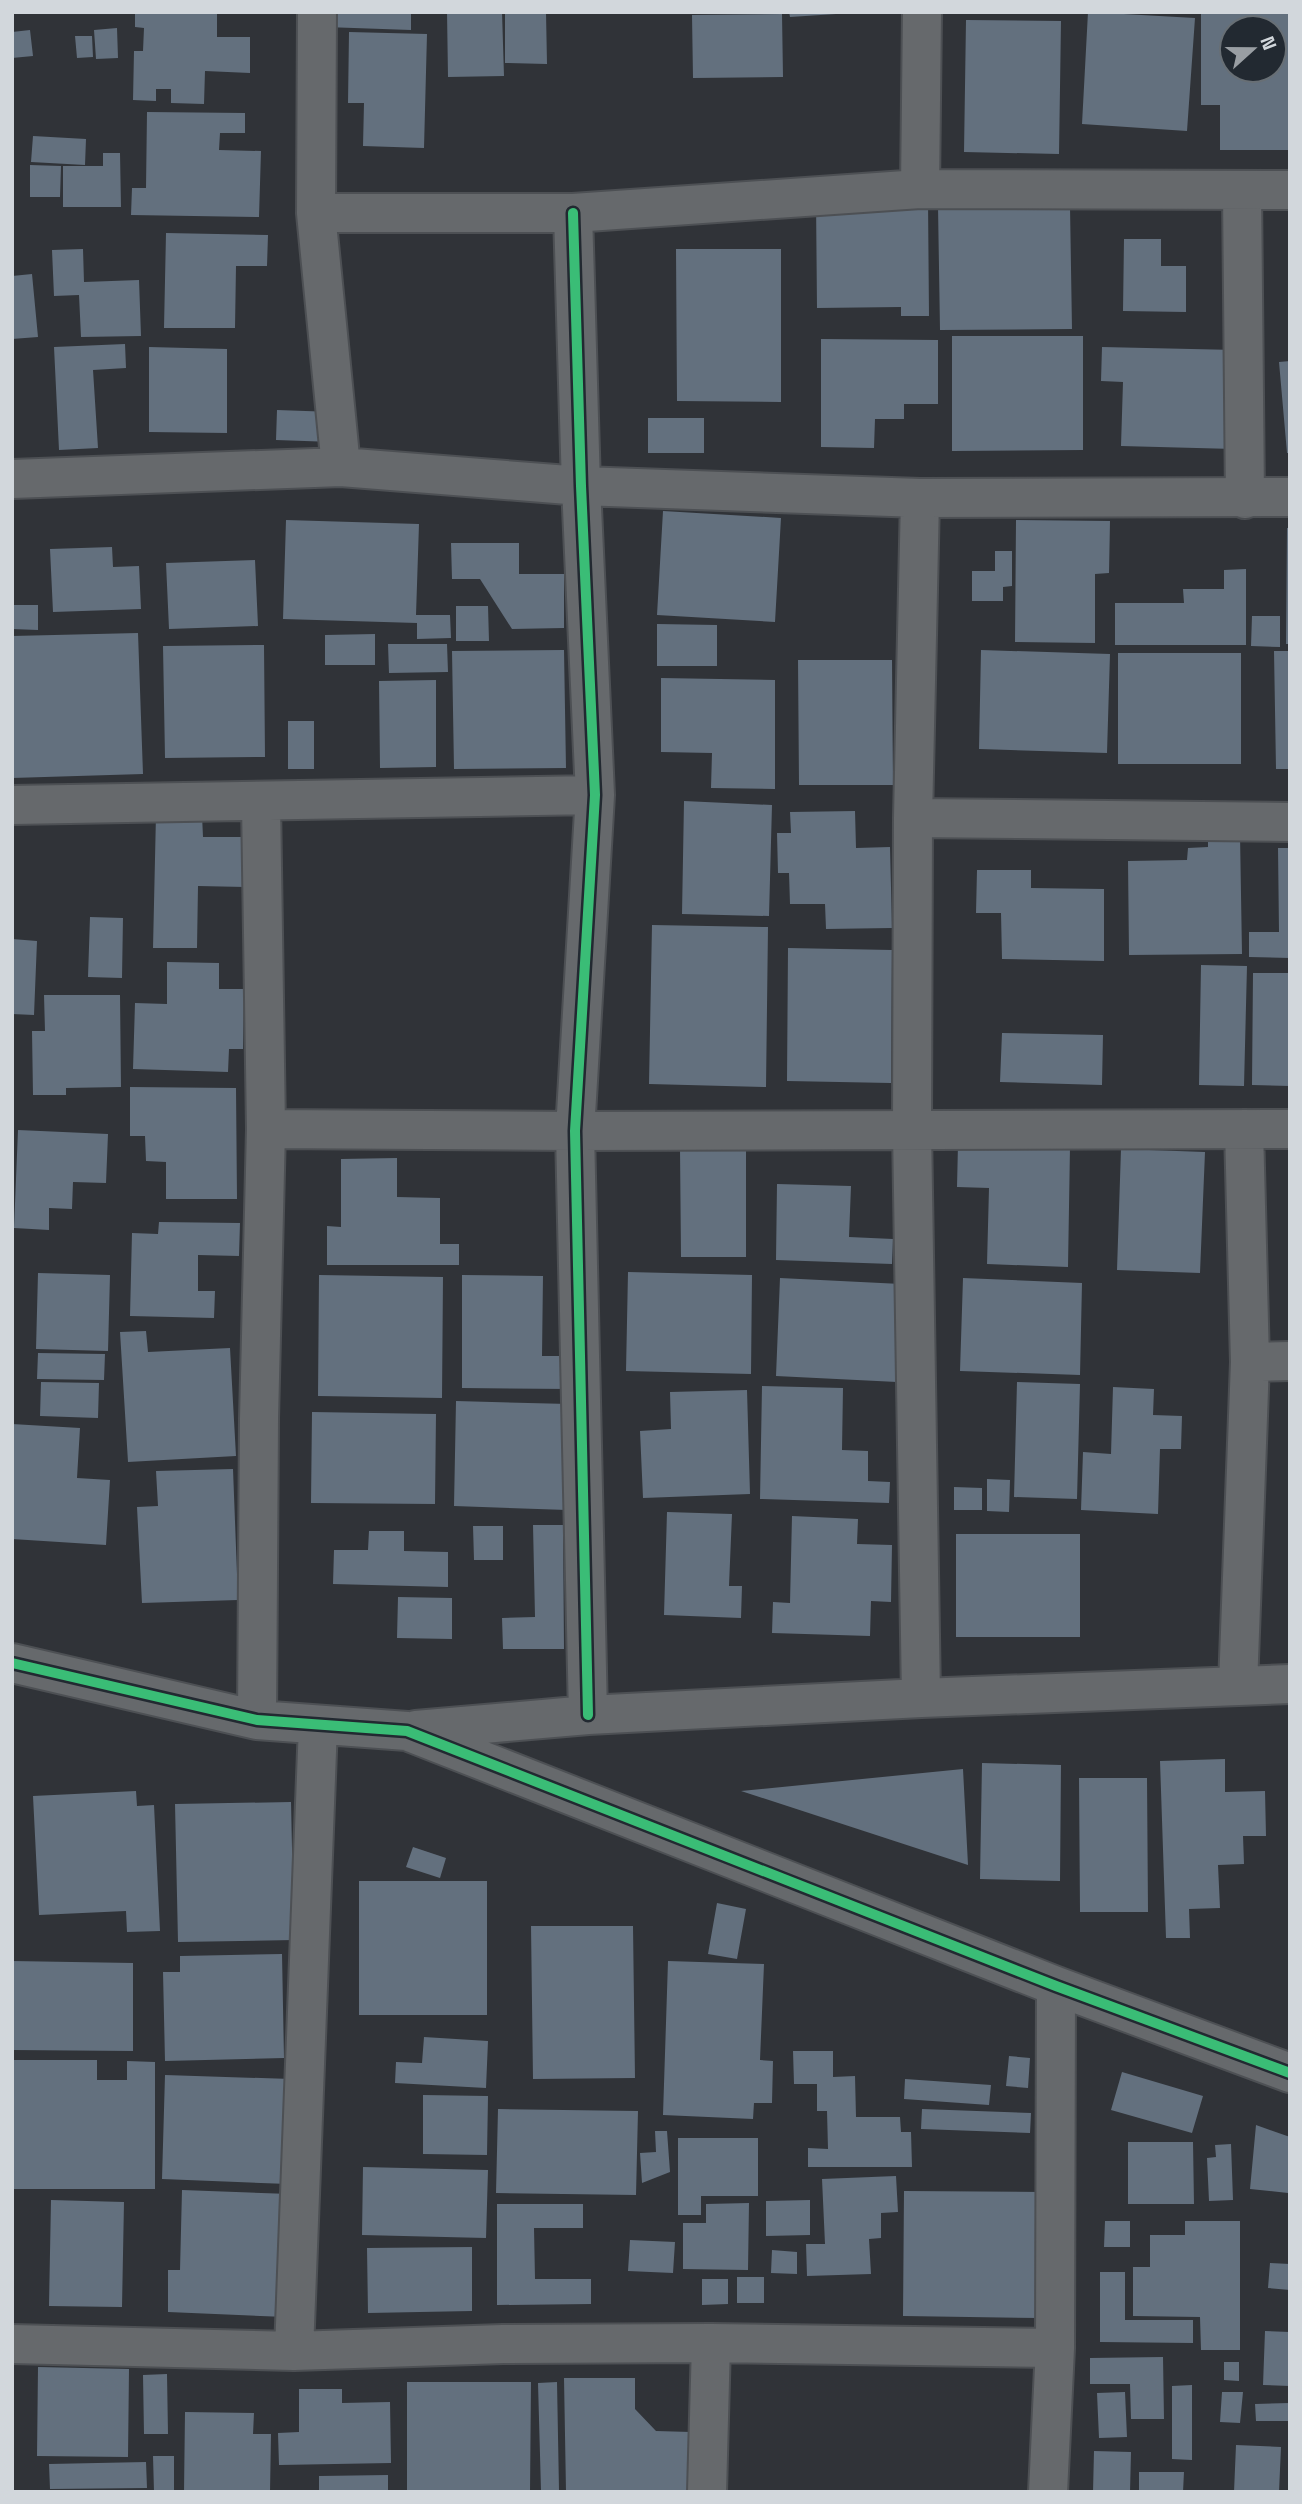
<svg xmlns="http://www.w3.org/2000/svg" width="1302" height="2504" font-family="'Space Grotesk',sans-serif">
<rect width="100%" height="100%" fill="#303338"/>
<path fill="#63707e" fill-rule="evenodd" d="M 135,12 L 217,12 L 217,37 L 250,37 L 250,73 L 205,71 L 204,104 L 171,103 L 171,89 L 156,89 L 156,101 L 133,100 L 134,51 L 143,51 L 144,28 L 135,27 Z
M 325,12 L 411,12 L 411,30 L 325,27 Z
M 447,12 L 502,12 L 504,76 L 448,77 Z
M 505,12 L 546,12 L 547,64 L 505,63 Z
M 789,12 L 836,12 L 836,14 L 790,17 Z
M 1088,12 L 1195,18 L 1187,131 L 1082,124 Z
M 1201,13 L 1290,13 L 1290,150 L 1220,150 L 1220,105 L 1201,105 ZM 1232,28 L 1274,28 L 1274,70 L 1232,70 Z
M 782,14 L 783,77 L 693,78 L 692,15 Z
M 966,20 L 1061,21 L 1059,154 L 964,152 Z
M 117,28 L 118,58 L 96,59 L 94,30 Z
M 30,30 L 33,56 L 12,58 L 12,32 Z
M 349,32 L 427,34 L 424,148 L 363,146 L 364,103 L 348,103 Z
M 75,36 L 92,36 L 93,57 L 77,58 Z
M 147,112 L 245,113 L 245,133 L 220,133 L 219,150 L 261,151 L 259,217 L 131,215 L 132,188 L 146,188 Z
M 33,136 L 86,139 L 85,165 L 31,162 Z
M 103,153 L 120,153 L 121,207 L 63,207 L 63,166 L 103,166 Z
M 30,165 L 61,166 L 60,197 L 30,197 Z
M 816,199 L 928,199 L 929,316 L 901,316 L 901,307 L 817,308 Z
M 938,206 L 1070,206 L 1072,329 L 940,330 Z
M 166,233 L 268,235 L 267,266 L 236,266 L 235,328 L 164,328 Z
M 1124,239 L 1161,239 L 1161,266 L 1186,266 L 1186,312 L 1123,311 Z
M 83,249 L 84,282 L 139,280 L 141,336 L 81,337 L 79,295 L 54,296 L 52,250 Z
M 676,249 L 781,249 L 781,402 L 677,401 Z
M 32,274 L 38,337 L 12,339 L 12,276 Z
M 952,336 L 1083,336 L 1083,450 L 952,451 Z
M 821,339 L 938,340 L 938,404 L 904,404 L 904,419 L 875,419 L 874,448 L 821,447 Z
M 125,344 L 126,368 L 93,370 L 98,448 L 59,450 L 54,347 Z
M 149,347 L 227,349 L 227,433 L 149,432 Z
M 1102,347 L 1236,350 L 1234,449 L 1121,446 L 1123,382 L 1101,381 Z
M 1290,361 L 1290,453 L 1287,453 L 1279,362 Z
M 277,410 L 334,412 L 333,442 L 276,440 Z
M 648,418 L 704,418 L 704,453 L 648,453 Z
M 663,511 L 781,518 L 775,622 L 657,615 Z
M 286,520 L 419,524 L 416,615 L 450,615 L 451,638 L 417,639 L 417,623 L 283,619 Z
M 1016,520 L 1110,521 L 1109,573 L 1095,574 L 1095,643 L 1015,642 Z
M 1287,528 L 1290,528 L 1290,644 L 1286,644 Z
M 451,543 L 519,543 L 519,574 L 564,574 L 564,628 L 512,629 L 480,579 L 452,579 Z
M 112,547 L 113,567 L 139,566 L 141,609 L 53,612 L 50,549 Z
M 995,551 L 1012,551 L 1012,586 L 1003,587 L 1003,601 L 972,601 L 972,571 L 995,571 Z
M 255,560 L 258,626 L 169,629 L 166,563 Z
M 1246,569 L 1246,645 L 1115,645 L 1115,603 L 1184,603 L 1183,589 L 1224,589 L 1224,570 Z
M 12,605 L 38,605 L 38,630 L 12,629 Z
M 456,606 L 488,606 L 489,641 L 456,641 Z
M 1252,616 L 1280,616 L 1280,647 L 1251,646 Z
M 657,624 L 717,625 L 717,666 L 657,666 Z
M 138,633 L 143,774 L 12,778 L 12,636 Z
M 375,634 L 375,665 L 325,665 L 325,635 Z
M 388,644 L 447,644 L 448,672 L 389,673 Z
M 264,645 L 265,757 L 165,758 L 163,646 Z
M 564,650 L 566,768 L 454,769 L 452,651 Z
M 981,650 L 1110,654 L 1107,753 L 979,749 Z
M 1274,651 L 1290,651 L 1290,769 L 1276,769 Z
M 1118,653 L 1241,653 L 1241,764 L 1118,764 Z
M 798,660 L 892,660 L 893,785 L 799,785 Z
M 661,678 L 775,680 L 775,789 L 711,788 L 712,753 L 661,752 Z
M 436,680 L 436,767 L 380,768 L 379,681 Z
M 288,721 L 314,721 L 314,769 L 288,769 Z
M 684,801 L 772,805 L 769,916 L 682,914 Z
M 855,811 L 856,848 L 890,847 L 892,928 L 826,929 L 825,904 L 790,904 L 789,873 L 778,873 L 777,833 L 791,833 L 790,812 Z
M 156,814 L 202,815 L 203,837 L 246,837 L 245,887 L 198,886 L 197,948 L 153,948 Z
M 1208,834 L 1240,834 L 1242,954 L 1129,955 L 1128,861 L 1187,860 L 1188,848 L 1208,847 Z
M 1278,848 L 1290,848 L 1290,958 L 1249,957 L 1249,932 L 1279,932 Z
M 977,870 L 1031,870 L 1031,888 L 1104,889 L 1104,961 L 1002,959 L 1001,913 L 976,913 Z
M 90,917 L 123,918 L 122,978 L 88,977 Z
M 652,925 L 768,927 L 766,1087 L 649,1084 Z
M 12,939 L 37,941 L 34,1015 L 12,1014 Z
M 788,948 L 892,950 L 891,1083 L 787,1081 Z
M 167,962 L 219,963 L 219,989 L 244,989 L 243,1049 L 229,1049 L 228,1072 L 133,1069 L 135,1003 L 167,1004 Z
M 1201,965 L 1247,966 L 1244,1086 L 1199,1085 Z
M 1253,973 L 1290,973 L 1290,1086 L 1252,1085 Z
M 44,995 L 120,995 L 121,1087 L 66,1088 L 66,1095 L 33,1095 L 32,1031 L 45,1031 Z
M 1002,1033 L 1103,1035 L 1102,1085 L 1000,1082 Z
M 130,1087 L 236,1088 L 237,1199 L 166,1199 L 166,1162 L 146,1161 L 145,1136 L 130,1136 Z
M 18,1130 L 108,1134 L 106,1183 L 73,1182 L 72,1209 L 49,1208 L 49,1230 L 14,1228 Z
M 958,1144 L 1070,1147 L 1068,1267 L 987,1264 L 989,1188 L 957,1187 Z
M 680,1149 L 746,1149 L 746,1257 L 681,1257 Z
M 1121,1149 L 1205,1152 L 1200,1273 L 1117,1270 Z
M 397,1158 L 397,1197 L 440,1198 L 440,1244 L 459,1244 L 459,1265 L 327,1265 L 327,1226 L 341,1227 L 341,1159 Z
M 777,1184 L 851,1186 L 849,1237 L 893,1239 L 892,1264 L 776,1260 Z
M 159,1222 L 240,1223 L 239,1256 L 198,1255 L 198,1291 L 215,1291 L 214,1318 L 130,1316 L 132,1233 L 158,1234 Z
M 628,1272 L 752,1275 L 751,1374 L 626,1371 Z
M 38,1273 L 110,1275 L 108,1351 L 36,1349 Z
M 319,1275 L 443,1277 L 442,1398 L 318,1396 Z
M 462,1275 L 543,1276 L 542,1356 L 571,1356 L 571,1389 L 462,1388 Z
M 780,1278 L 901,1284 L 897,1382 L 776,1376 Z
M 963,1278 L 1082,1283 L 1080,1375 L 960,1371 Z
M 146,1331 L 148,1352 L 230,1348 L 236,1456 L 128,1462 L 120,1332 Z
M 38,1353 L 105,1354 L 104,1380 L 37,1379 Z
M 41,1382 L 99,1383 L 98,1418 L 40,1416 Z
M 1017,1382 L 1080,1384 L 1077,1499 L 1014,1497 Z
M 762,1386 L 843,1388 L 842,1450 L 868,1451 L 868,1481 L 890,1482 L 889,1503 L 760,1499 Z
M 1113,1387 L 1154,1389 L 1153,1415 L 1182,1416 L 1181,1449 L 1160,1449 L 1158,1514 L 1081,1510 L 1083,1452 L 1111,1454 Z
M 747,1390 L 750,1494 L 643,1498 L 640,1431 L 671,1429 L 670,1392 Z
M 456,1401 L 569,1404 L 567,1510 L 454,1506 Z
M 312,1412 L 436,1414 L 435,1504 L 311,1503 Z
M 12,1424 L 80,1428 L 77,1478 L 110,1480 L 106,1545 L 12,1539 Z
M 233,1469 L 238,1600 L 142,1603 L 137,1507 L 158,1506 L 156,1471 Z
M 987,1479 L 1010,1480 L 1009,1512 L 987,1511 Z
M 954,1487 L 982,1488 L 982,1510 L 954,1510 Z
M 667,1512 L 732,1514 L 729,1586 L 742,1586 L 741,1618 L 664,1615 Z
M 792,1516 L 858,1519 L 857,1544 L 892,1545 L 891,1602 L 871,1601 L 870,1636 L 772,1633 L 773,1602 L 790,1603 Z
M 533,1525 L 563,1525 L 564,1649 L 503,1649 L 502,1618 L 535,1617 Z
M 473,1526 L 503,1526 L 503,1560 L 474,1560 Z
M 369,1531 L 404,1531 L 404,1551 L 448,1552 L 448,1587 L 333,1584 L 334,1550 L 368,1550 Z
M 956,1534 L 1080,1534 L 1080,1637 L 956,1637 Z
M 398,1597 L 452,1598 L 452,1639 L 397,1638 Z
M 1225,1759 L 1225,1792 L 1265,1791 L 1266,1836 L 1243,1836 L 1244,1864 L 1218,1865 L 1220,1908 L 1189,1909 L 1190,1938 L 1166,1938 L 1160,1761 Z
M 982,1763 L 1061,1765 L 1060,1881 L 980,1879 Z
M 963,1769 L 968,1865 L 741,1791 Z
M 1079,1778 L 1147,1778 L 1148,1912 L 1080,1912 Z
M 136,1791 L 137,1806 L 154,1805 L 160,1931 L 127,1932 L 126,1911 L 39,1915 L 33,1796 Z
M 291,1802 L 294,1940 L 178,1942 L 175,1804 Z
M 413,1847 L 446,1858 L 440,1878 L 406,1867 Z
M 359,1881 L 487,1881 L 487,2015 L 359,2015 Z
M 717,1903 L 746,1909 L 737,1959 L 708,1954 Z
M 531,1926 L 633,1926 L 635,2078 L 533,2079 Z
M 282,1954 L 284,2058 L 165,2061 L 163,1972 L 180,1972 L 180,1956 Z
M 12,1961 L 133,1963 L 133,2051 L 12,2050 Z
M 668,1961 L 764,1964 L 760,2060 L 773,2061 L 772,2103 L 754,2103 L 753,2119 L 663,2115 Z
M 424,2037 L 488,2041 L 486,2088 L 395,2083 L 396,2062 L 422,2063 Z
M 793,2051 L 833,2051 L 833,2077 L 855,2076 L 856,2117 L 900,2117 L 901,2132 L 911,2132 L 912,2167 L 808,2167 L 808,2148 L 828,2149 L 827,2111 L 817,2111 L 817,2084 L 794,2084 Z
M 1009,2056 L 1030,2058 L 1028,2088 L 1006,2086 Z
M 12,2060 L 97,2060 L 97,2080 L 127,2080 L 127,2061 L 155,2062 L 155,2189 L 12,2189 Z
M 1122,2072 L 1203,2096 L 1192,2133 L 1111,2110 Z
M 165,2075 L 291,2079 L 288,2184 L 162,2179 Z
M 905,2079 L 991,2085 L 989,2105 L 904,2099 Z
M 423,2095 L 488,2096 L 487,2155 L 423,2154 Z
M 498,2109 L 638,2111 L 636,2195 L 496,2193 Z
M 922,2109 L 1031,2113 L 1030,2133 L 921,2129 Z
M 1256,2125 L 1290,2137 L 1288,2193 L 1250,2189 Z
M 655,2131 L 667,2131 L 670,2172 L 642,2183 L 640,2153 L 656,2152 Z
M 678,2138 L 758,2138 L 758,2196 L 701,2196 L 701,2215 L 678,2215 Z
M 1128,2142 L 1193,2142 L 1194,2204 L 1128,2204 Z
M 1231,2144 L 1233,2200 L 1209,2201 L 1207,2158 L 1216,2157 L 1215,2145 Z
M 363,2167 L 488,2170 L 486,2238 L 362,2235 Z
M 896,2176 L 898,2212 L 881,2213 L 881,2238 L 869,2239 L 871,2274 L 807,2276 L 806,2244 L 825,2244 L 822,2179 Z
M 182,2190 L 290,2194 L 286,2317 L 168,2312 L 168,2270 L 180,2270 Z
M 904,2191 L 1041,2192 L 1040,2318 L 903,2316 Z
M 51,2200 L 124,2202 L 122,2307 L 49,2306 Z
M 810,2200 L 810,2235 L 766,2236 L 766,2201 Z
M 749,2203 L 748,2270 L 683,2269 L 683,2223 L 706,2223 L 706,2204 Z
M 497,2204 L 583,2204 L 583,2228 L 534,2228 L 535,2279 L 591,2279 L 591,2304 L 497,2305 Z
M 1105,2221 L 1130,2221 L 1130,2247 L 1104,2247 Z
M 1185,2221 L 1240,2221 L 1240,2350 L 1201,2350 L 1200,2317 L 1133,2316 L 1133,2267 L 1150,2267 L 1150,2235 L 1185,2235 Z
M 630,2240 L 675,2242 L 673,2273 L 628,2271 Z
M 472,2247 L 472,2311 L 368,2313 L 367,2248 Z
M 772,2250 L 797,2252 L 797,2274 L 771,2273 Z
M 1270,2263 L 1290,2264 L 1290,2290 L 1268,2288 Z
M 1100,2272 L 1125,2272 L 1125,2320 L 1193,2320 L 1193,2343 L 1100,2342 Z
M 737,2277 L 764,2277 L 764,2303 L 737,2303 Z
M 702,2279 L 728,2279 L 728,2304 L 702,2305 Z
M 1265,2331 L 1290,2332 L 1290,2386 L 1263,2385 Z
M 1163,2357 L 1164,2419 L 1131,2419 L 1130,2384 L 1090,2384 L 1090,2358 Z
M 1224,2362 L 1239,2362 L 1239,2381 L 1224,2380 Z
M 38,2367 L 129,2369 L 128,2457 L 37,2456 Z
M 167,2374 L 168,2434 L 144,2434 L 143,2375 Z
M 564,2378 L 635,2378 L 635,2409 L 656,2431 L 691,2432 L 690,2492 L 566,2492 Z
M 407,2382 L 531,2382 L 530,2492 L 407,2492 Z
M 557,2382 L 559,2490 L 541,2491 L 538,2383 Z
M 1192,2385 L 1192,2460 L 1172,2459 L 1172,2386 Z
M 299,2389 L 342,2389 L 342,2403 L 390,2402 L 391,2463 L 279,2465 L 278,2433 L 299,2432 Z
M 1125,2392 L 1127,2437 L 1099,2438 L 1097,2393 Z
M 1222,2392 L 1243,2392 L 1240,2423 L 1220,2422 Z
M 1290,2403 L 1290,2421 L 1256,2421 L 1255,2404 Z
M 185,2412 L 254,2413 L 253,2434 L 271,2434 L 270,2492 L 184,2492 Z
M 1236,2445 L 1281,2447 L 1279,2492 L 1234,2492 Z
M 1094,2451 L 1131,2452 L 1130,2492 L 1093,2492 Z
M 153,2456 L 174,2456 L 174,2492 L 154,2492 Z
M 146,2462 L 147,2488 L 50,2489 L 49,2464 Z
M 1139,2472 L 1184,2472 L 1183,2492 L 1139,2492 Z
M 388,2475 L 388,2492 L 319,2492 L 319,2476 Z"/>
<g fill="none" stroke-linecap="round" stroke-linejoin="round">
<g stroke="#4d5054" stroke-width="42">
<path id="minor" d="M 317,12 L 316,213 L 341,467
M 920,189 L 922,12
M 1242,190 L 1245,499
M 316,213 L 573,213 L 920,189 L 1290,190
M 573,213 L 581,486 L 595,795 L 575,1131 L 588,1715
M 12,479 L 341,467 L 581,486 L 920,498 L 1290,497
M 920,498 L 913,818 L 912,1128 L 921,1698
M 12,805 L 595,795
M 913,818 L 1290,822
M 266,1129 L 575,1131 L 1290,1129
M 1250,1362 L 1290,1361
M 12,1663 L 257,1720 L 407,1731 L 1056,1986 L 1290,2073
M 1238,1686 L 1250,1362 L 1244,1129
M 257,1720 L 259,1419 L 266,1129 L 261,802
M 416,1730 L 588,1715 L 921,1698 L 1290,1684
M 12,2344 L 294,2351 L 503,2344 L 711,2343 L 1055,2348
M 294,2351 L 318,1725
M 707,2492 L 711,2343
M 1048,2492 L 1055,2348 L 1056,1986"/>
</g>
<use href="#minor" stroke="#66696c" stroke-width="38"/>
<g stroke="#222931" stroke-width="15">
<path id="cycleway" d="M 573,213 L 581,486 L 595,795 L 575,1131 L 588,1715
M 12,1663 L 257,1720 L 407,1731 L 1056,1986 L 1290,2073"/>
</g>
<use href="#cycleway" stroke="#3abd76" stroke-width="10"/>
</g>
<rect width="1302" height="2504" fill="none" stroke="#d2d7dc" stroke-width="28"/>
<g transform="translate(1253 49) rotate(69)"><circle r="33" fill="#222931" stroke="#686f75" stroke-width="2"/>
<path d="M0-5L12 26L0 18L-12 26Z" fill="#999ea3"/>
<text y="-10" font-size="19" font-weight="bold" text-anchor="middle" fill="#d2d7dc">N</text>
</g>
</svg>
